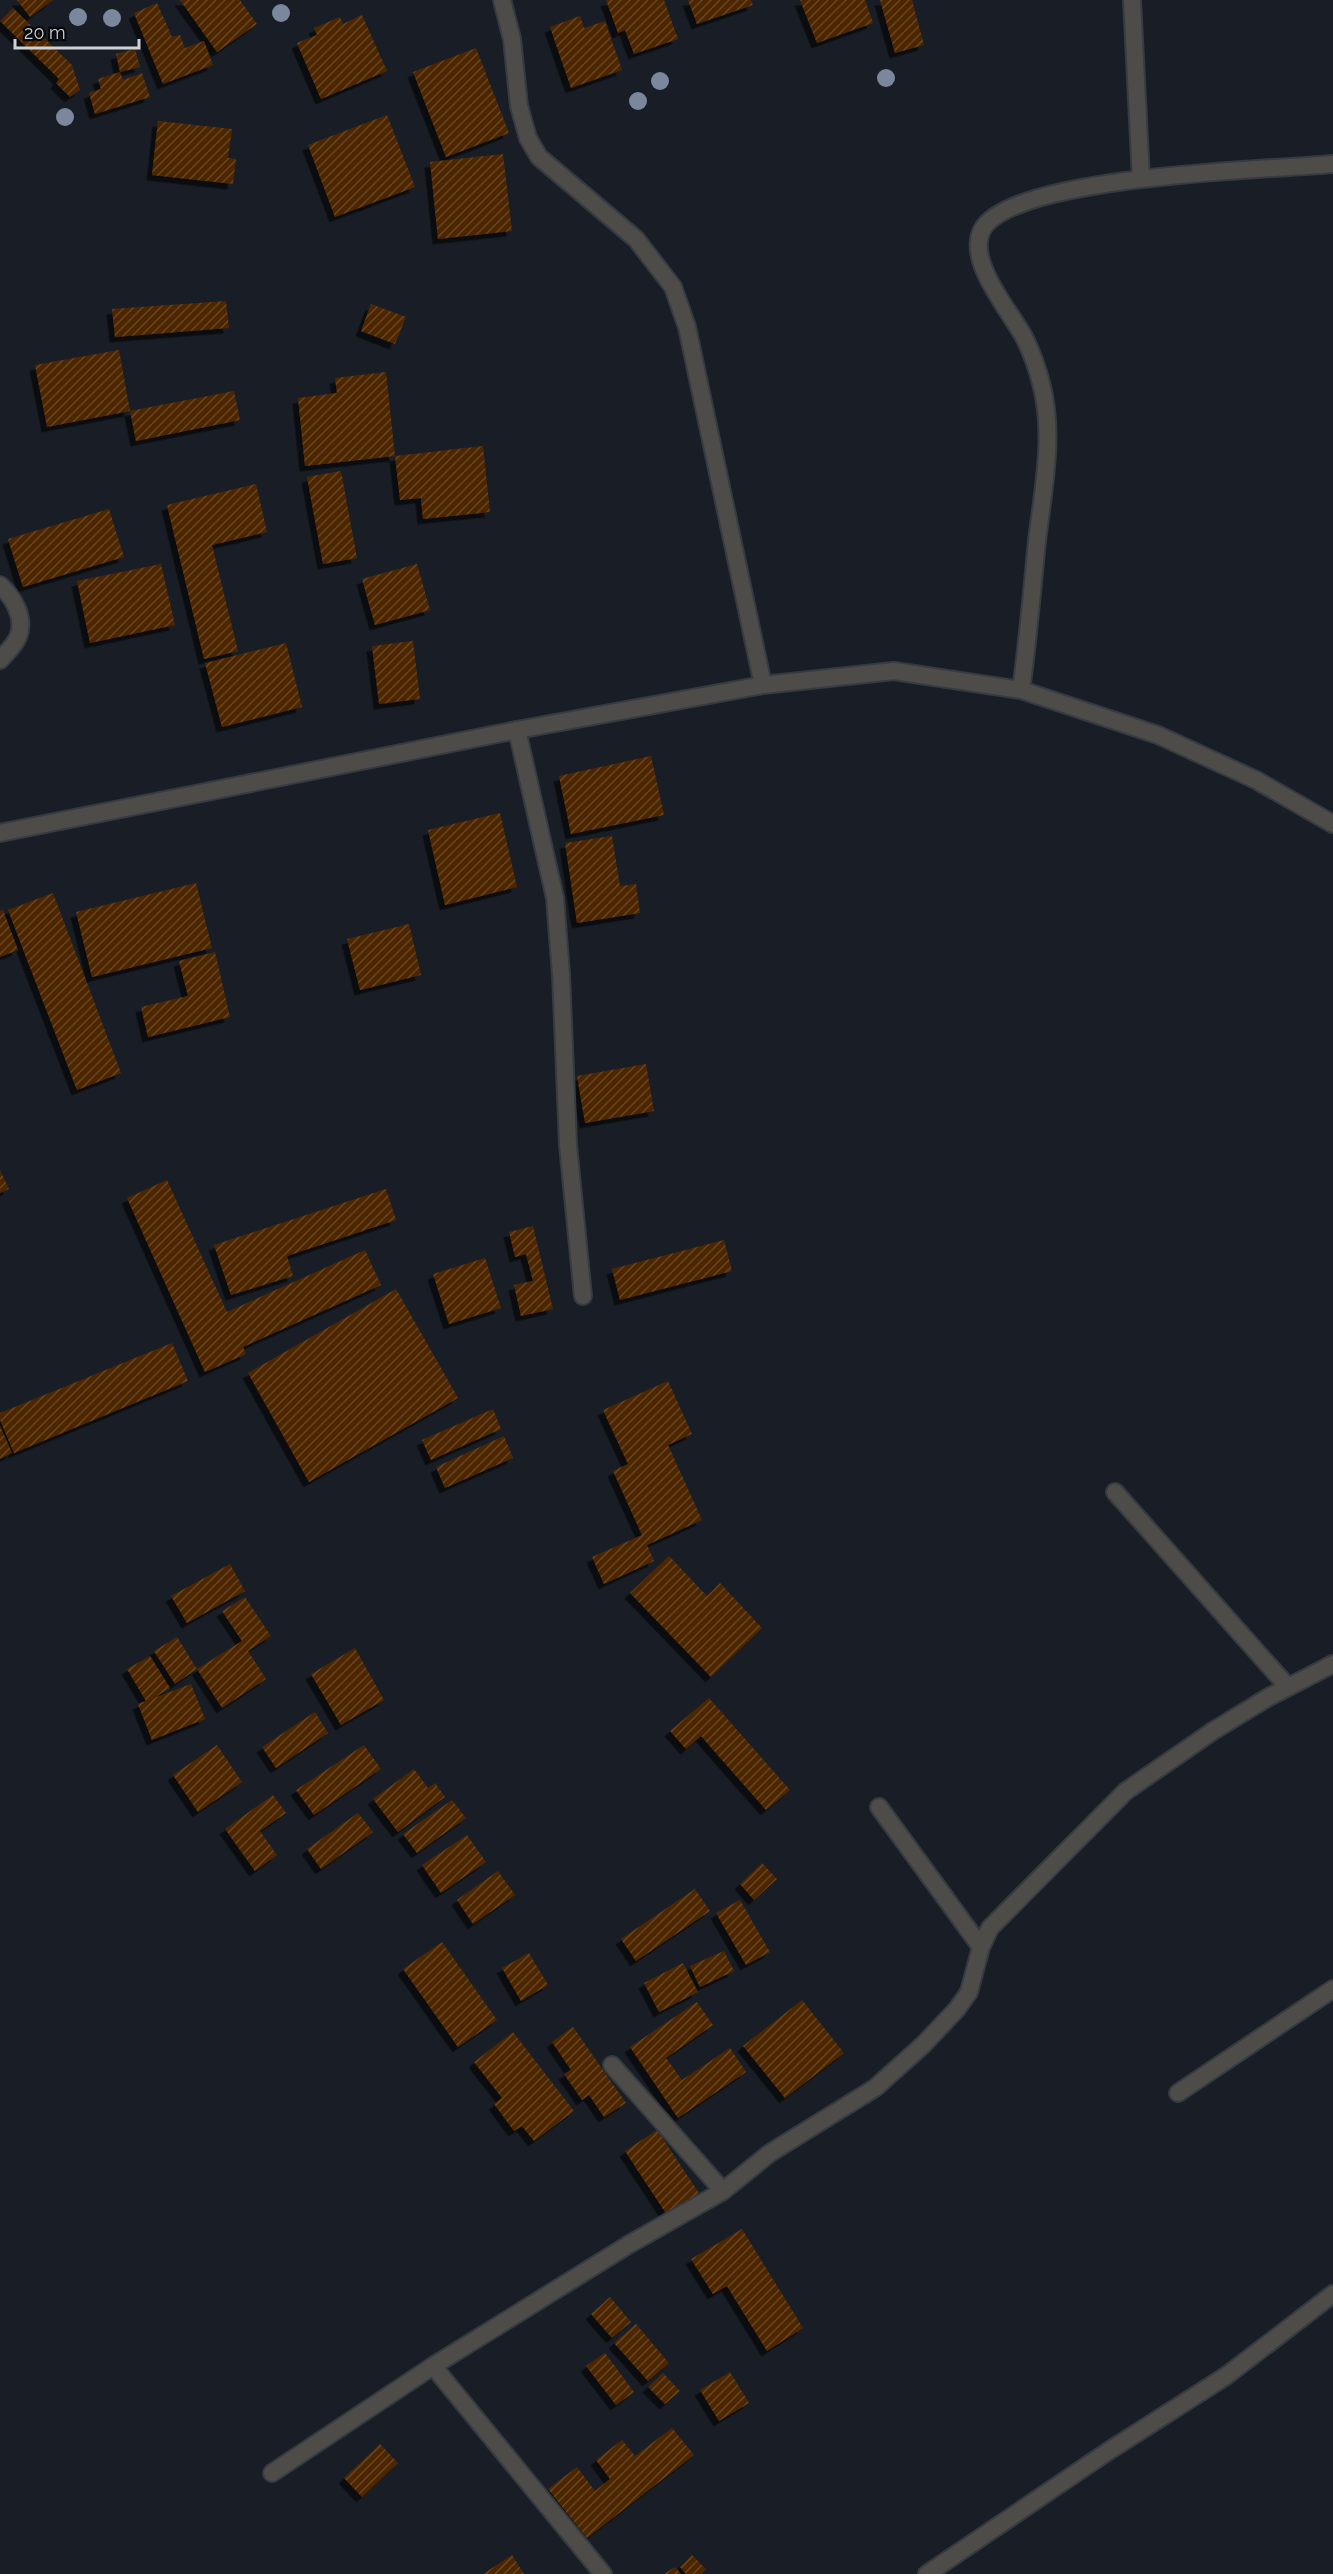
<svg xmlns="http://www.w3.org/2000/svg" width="1333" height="2574" font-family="Raleway,sans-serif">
<defs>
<pattern id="building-hatch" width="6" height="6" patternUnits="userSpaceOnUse" patternTransform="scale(1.5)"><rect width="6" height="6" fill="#4e2800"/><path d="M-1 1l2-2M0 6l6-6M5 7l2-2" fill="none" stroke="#664624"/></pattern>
<filter id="shadow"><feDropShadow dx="-5.5" dy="5.5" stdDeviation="0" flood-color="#0009"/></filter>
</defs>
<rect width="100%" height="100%" fill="#191e26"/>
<path fill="url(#building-hatch)" filter="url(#shadow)" d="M 17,0 L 53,0 L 30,17 Z
M 180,0 L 240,0 L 257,24 L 217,52 Z
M 606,0 L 664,0 L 678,39 L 634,54 L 625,30 L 618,33 Z
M 688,0 L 751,0 L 753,5 L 697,24 Z
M 800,0 L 865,0 L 873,23 L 817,43 Z
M 880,0 L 912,0 L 924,45 L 895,53 Z
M 157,3 L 172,37 L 180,35 L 185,48 L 204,41 L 213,65 L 163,84 L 134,13 Z
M 13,8 L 72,65 L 80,90 L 70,97 L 56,83 L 59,79 L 0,21 Z
M 362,15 L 387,71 L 321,99 L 297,43 L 317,35 L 314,28 L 340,17 L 343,24 Z
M 580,16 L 584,28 L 605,21 L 622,70 L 571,88 L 550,27 Z
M 476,48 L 509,133 L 446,157 L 413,72 Z
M 135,49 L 140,67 L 120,72 L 116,54 Z
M 120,72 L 123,80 L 142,73 L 150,97 L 95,114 L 89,93 L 101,89 L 98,79 Z
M 387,115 L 415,187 L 335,217 L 308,145 Z
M 158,121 L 232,129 L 228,158 L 236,159 L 233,184 L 152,175 Z
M 503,154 L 512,231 L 438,239 L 430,162 Z
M 226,301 L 229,328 L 115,337 L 112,309 Z
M 371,304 L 406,317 L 395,344 L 361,331 Z
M 119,350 L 130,411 L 47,427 L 35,365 Z
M 386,372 L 395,456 L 483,446 L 490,512 L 423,519 L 421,498 L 400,500 L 395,456 L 305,466 L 298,398 L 337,393 L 335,378 Z
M 234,391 L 240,420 L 136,441 L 130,411 Z
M 341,471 L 357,558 L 323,564 L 307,477 Z
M 256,484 L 267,532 L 212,545 L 238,651 L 204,659 L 167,505 Z
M 109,509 L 124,557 L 23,587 L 8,539 Z
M 161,564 L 175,625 L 90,643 L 77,581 Z
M 417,564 L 430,610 L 375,625 L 362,579 Z
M 413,641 L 420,699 L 379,704 L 372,646 Z
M 286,643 L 302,707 L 222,727 L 205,663 Z
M 651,756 L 664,815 L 571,834 L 559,776 Z
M 500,813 L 517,887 L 445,905 L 428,830 Z
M 612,836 L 620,886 L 636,884 L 640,913 L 577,923 L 565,843 Z
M 196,883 L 212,948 L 92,977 L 76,912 Z
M 53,893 L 121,1073 L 77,1090 L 8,910 Z
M 3,910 L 18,950 L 0,957 L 0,911 Z
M 409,924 L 421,975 L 360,990 L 347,939 Z
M 215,952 L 230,1017 L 148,1037 L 141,1007 L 188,996 L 179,961 Z
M 646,1064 L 654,1111 L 585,1123 L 577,1076 Z
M 0,1170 L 9,1189 L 0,1193 Z
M 167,1180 L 227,1312 L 365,1250 L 381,1285 L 243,1347 L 246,1354 L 205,1372 L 127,1198 Z
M 386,1189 L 396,1220 L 287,1256 L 293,1276 L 231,1295 L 214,1245 Z
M 533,1226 L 553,1309 L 521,1316 L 514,1285 L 533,1281 L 526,1254 L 515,1257 L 509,1232 Z
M 724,1240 L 732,1271 L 620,1300 L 612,1269 Z
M 485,1258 L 501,1308 L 449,1324 L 433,1274 Z
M 396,1289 L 458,1398 L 309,1482 L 248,1373 Z
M 172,1343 L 188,1381 L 14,1453 L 0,1420 L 0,1413 Z
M 668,1381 L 692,1434 L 668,1445 L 702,1520 L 647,1545 L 654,1561 L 604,1584 L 592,1557 L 642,1535 L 613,1471 L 628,1464 L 603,1410 Z
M 493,1409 L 501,1429 L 431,1460 L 422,1440 Z
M 0,1426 L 12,1453 L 0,1459 Z
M 504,1436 L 513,1458 L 445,1488 L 436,1467 Z
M 669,1556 L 707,1596 L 720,1583 L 762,1628 L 711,1677 L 630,1593 Z
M 230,1564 L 245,1591 L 187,1623 L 171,1596 Z
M 245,1597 L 271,1636 L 248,1651 L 266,1679 L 222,1708 L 197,1669 L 175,1684 L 154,1651 L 177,1637 L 197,1669 L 242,1641 L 222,1611 Z
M 355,1648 L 384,1700 L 341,1725 L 311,1674 Z
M 150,1656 L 170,1688 L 154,1698 L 191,1684 L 205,1719 L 152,1740 L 138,1704 L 146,1701 L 127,1669 Z
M 709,1698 L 790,1790 L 766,1810 L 701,1736 L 686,1749 L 670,1731 Z
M 315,1712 L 328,1733 L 276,1768 L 262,1747 Z
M 217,1745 L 242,1782 L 198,1812 L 173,1775 Z
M 364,1745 L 381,1769 L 314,1815 L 296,1790 Z
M 414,1769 L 428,1788 L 435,1783 L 445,1797 L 398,1832 L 373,1799 Z
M 273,1795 L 286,1813 L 260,1831 L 277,1855 L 255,1871 L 225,1829 Z
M 452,1800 L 466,1818 L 417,1853 L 403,1834 Z
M 358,1813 L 373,1832 L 321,1869 L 307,1849 Z
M 467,1835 L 486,1862 L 441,1893 L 422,1865 Z
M 762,1863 L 777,1879 L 754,1900 L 740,1884 Z
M 498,1871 L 515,1895 L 473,1924 L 457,1900 Z
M 695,1889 L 710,1911 L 636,1961 L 621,1939 Z
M 740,1900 L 770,1952 L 746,1965 L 716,1913 Z
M 442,1942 L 497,2020 L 458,2047 L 403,1969 Z
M 724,1951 L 734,1971 L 700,1987 L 690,1966 Z
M 529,1953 L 548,1985 L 521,2001 L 502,1968 Z
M 683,1963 L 698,1992 L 659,2012 L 644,1983 Z
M 802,2000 L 844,2053 L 785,2098 L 743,2046 Z
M 697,2002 L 713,2025 L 666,2058 L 682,2080 L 730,2048 L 746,2072 L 678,2118 L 630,2047 Z
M 573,2027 L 626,2103 L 604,2117 L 589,2095 L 582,2100 L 564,2074 L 571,2070 L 552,2042 Z
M 513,2032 L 574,2111 L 534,2141 L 522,2126 L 514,2131 L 494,2104 L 502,2098 L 474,2062 Z
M 657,2130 L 699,2193 L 667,2215 L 625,2151 Z
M 742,2229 L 803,2328 L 767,2351 L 727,2286 L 713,2294 L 691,2259 Z
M 610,2297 L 631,2322 L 612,2338 L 591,2314 Z
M 636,2324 L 669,2363 L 648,2381 L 614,2343 Z
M 605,2353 L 634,2392 L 616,2405 L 586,2366 Z
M 730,2372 L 749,2403 L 719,2421 L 700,2390 Z
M 663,2373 L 680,2391 L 665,2404 L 648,2387 Z
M 672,2428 L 694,2455 L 587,2538 L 548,2489 L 577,2467 L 595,2491 L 610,2479 L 596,2460 L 622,2440 L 635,2456 Z
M 380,2444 L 398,2463 L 362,2497 L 344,2478 Z
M 512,2555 L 524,2574 L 483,2574 Z
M 692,2555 L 706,2569 L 701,2574 L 686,2574 L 680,2567 Z
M 675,2567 L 681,2574 L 664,2574 Z"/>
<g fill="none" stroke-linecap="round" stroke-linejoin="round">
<g stroke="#363b42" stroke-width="20">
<path id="minor" d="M 502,0 L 512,39 L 519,106 L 528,138 L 539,157 L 636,239 L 673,287 L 687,327 L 763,685
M 1132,0 L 1141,179
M 0,585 C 13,597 26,618 18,637 C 15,645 6,653 0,660
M 1021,690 C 1028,641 1032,591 1037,541 C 1043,490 1055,434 1041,383 C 1037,367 1031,351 1024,337 C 1010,311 966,261 982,230 C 1012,175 1270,170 1333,164
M 517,730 L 555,898 L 561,974 L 568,1145 L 583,1296
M 1115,1492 L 1288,1687
M 879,1807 L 981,1947
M 612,2065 L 723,2191
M 1178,2093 L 1333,1989
M 433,2366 L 603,2574
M 272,2473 L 433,2366 L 628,2245 L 723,2191 L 770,2153 L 875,2088 L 923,2045 L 957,2009 L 969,1992 L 981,1947 L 990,1928 L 1126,1791 L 1213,1731 L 1267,1698 L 1333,1664
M 927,2574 L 1107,2452 L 1226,2376 L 1333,2294"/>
</g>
<g stroke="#363b42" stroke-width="20">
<path id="tertiary" d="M 0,833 L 517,730 L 763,685 L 894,671 L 1021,690 L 1158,735 L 1256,780 L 1333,824"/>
</g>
<use href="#minor" stroke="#4e4c48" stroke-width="16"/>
<use href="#tertiary" stroke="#4e4c48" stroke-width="16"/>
</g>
<g fill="#7a879d">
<circle cx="281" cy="13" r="9"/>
<circle cx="78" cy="17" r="9"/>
<circle cx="112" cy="18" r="9"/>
<circle cx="886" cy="78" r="9"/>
<circle cx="660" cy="81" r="9"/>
<circle cx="638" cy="101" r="9"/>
<circle cx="65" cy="117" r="9"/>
</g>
<path d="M15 39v9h124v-9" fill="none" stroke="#ced2d7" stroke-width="3"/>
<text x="24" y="39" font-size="18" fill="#ced2d7" stroke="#06080b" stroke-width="4.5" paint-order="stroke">20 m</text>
</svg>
